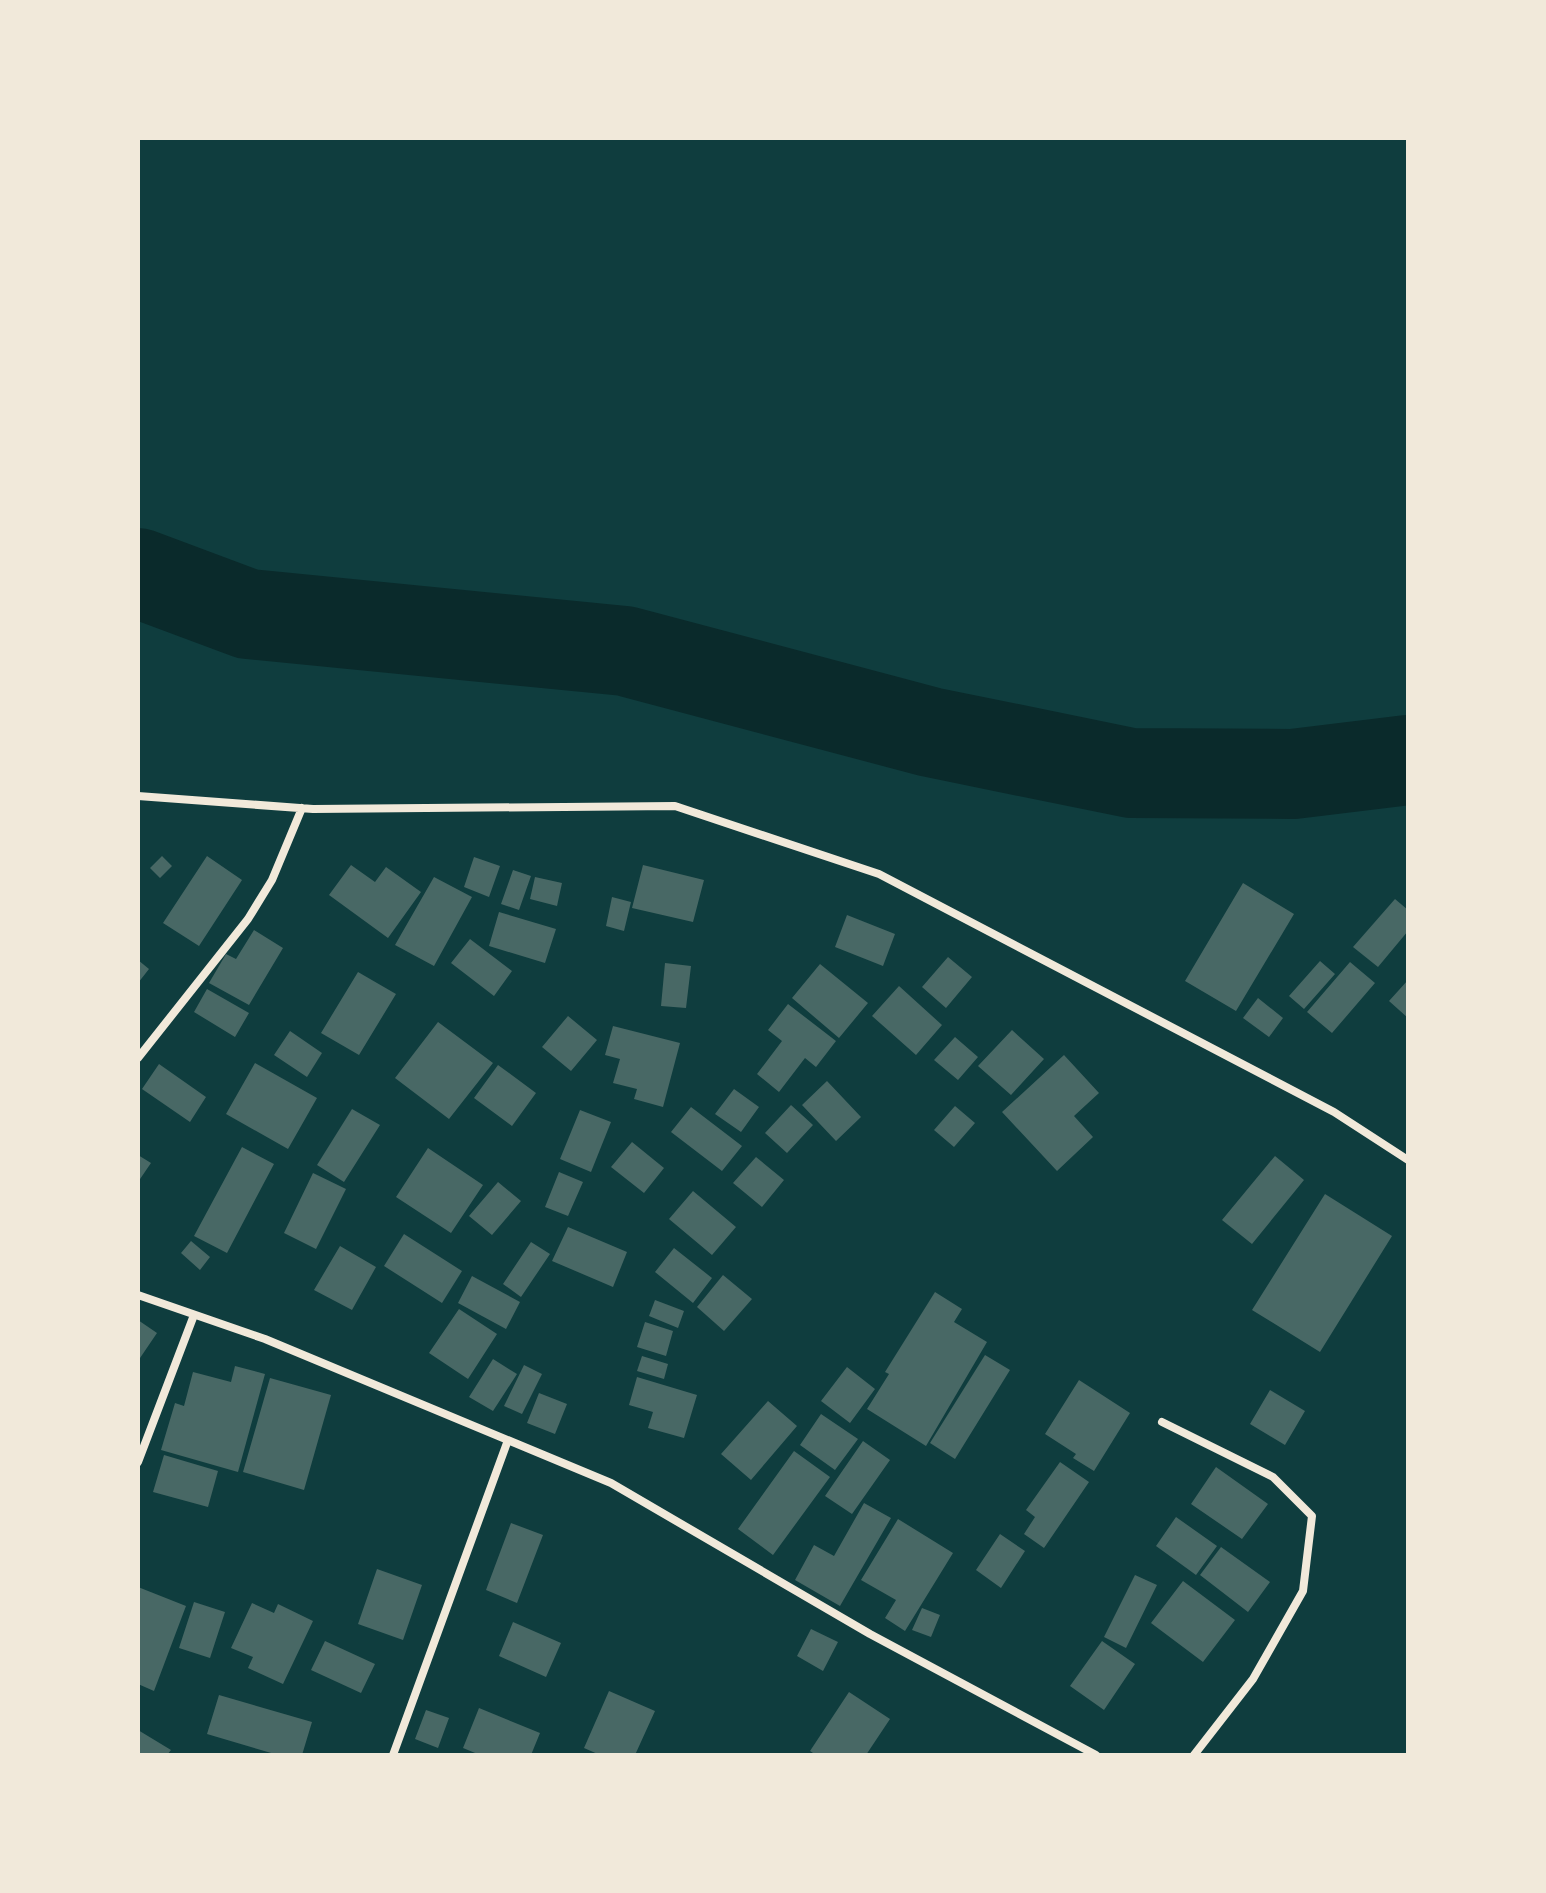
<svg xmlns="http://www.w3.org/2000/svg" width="1546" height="1893" font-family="'Fira Sans Condensed',sans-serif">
<rect width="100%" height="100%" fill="#0f3d3e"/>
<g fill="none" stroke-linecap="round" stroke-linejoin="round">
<path stroke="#0a2a2b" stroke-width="90" d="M 138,573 L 248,614 L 625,651 L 930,732 L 1131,773 L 1293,774 L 1408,760"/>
</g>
<path fill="#486865" d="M 162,856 L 172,866 L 160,878 L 150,868 Z
M 207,856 L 242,880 L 199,946 L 163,923 Z
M 474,857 L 500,866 L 489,897 L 464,887 Z
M 351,865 L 375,882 L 386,867 L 421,892 L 388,938 L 329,895 Z
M 643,865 L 704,880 L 693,922 L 632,908 Z
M 513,870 L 531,876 L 519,910 L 501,904 Z
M 434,877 L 472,897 L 434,966 L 395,945 Z
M 535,877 L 562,883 L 557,906 L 530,899 Z
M 1243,883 L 1294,914 L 1236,1011 L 1185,981 Z
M 612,897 L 631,902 L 624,931 L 606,926 Z
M 1395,899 L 1408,910 L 1408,931 L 1378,967 L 1353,947 Z
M 499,912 L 556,929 L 545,963 L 489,946 Z
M 847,915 L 895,934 L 883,966 L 835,947 Z
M 254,930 L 283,948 L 249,1005 L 209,983 L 226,954 L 236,959 Z
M 470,939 L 512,971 L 494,996 L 451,963 Z
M 948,957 L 972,977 L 946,1008 L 922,987 Z
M 138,960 L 149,969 L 138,983 Z
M 1320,961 L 1335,974 L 1304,1009 L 1289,996 Z
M 1350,962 L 1375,983 L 1332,1033 L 1307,1012 Z
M 665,963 L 691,966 L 686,1008 L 661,1006 Z
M 820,964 L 868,1003 L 839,1038 L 792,998 Z
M 358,972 L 396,994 L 359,1055 L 321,1033 Z
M 1408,980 L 1408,1018 L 1389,1001 Z
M 899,986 L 942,1025 L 916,1055 L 872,1016 Z
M 207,989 L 249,1013 L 235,1037 L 194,1012 Z
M 1258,998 L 1283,1018 L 1269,1037 L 1243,1018 Z
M 788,1004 L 836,1041 L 816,1067 L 805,1058 L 779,1092 L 757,1074 L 782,1041 L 768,1030 Z
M 568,1016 L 597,1040 L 571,1071 L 542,1047 Z
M 438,1022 L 493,1063 L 449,1119 L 395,1078 Z
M 613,1026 L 680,1043 L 663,1107 L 634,1099 L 637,1089 L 613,1083 L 620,1059 L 605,1055 Z
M 1012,1030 L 1044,1059 L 1011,1095 L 978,1066 Z
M 290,1031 L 322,1053 L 307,1077 L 274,1055 Z
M 955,1037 L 978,1057 L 958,1080 L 934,1060 Z
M 1064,1055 L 1099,1093 L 1074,1116 L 1093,1137 L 1057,1171 L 1002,1112 Z
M 255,1063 L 317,1098 L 288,1149 L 226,1114 Z
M 159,1064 L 206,1097 L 190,1122 L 142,1089 Z
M 498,1065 L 536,1093 L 512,1126 L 474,1098 Z
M 827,1081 L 861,1117 L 836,1141 L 802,1105 Z
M 734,1089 L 759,1107 L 741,1132 L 715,1114 Z
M 791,1105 L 813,1125 L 787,1153 L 765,1133 Z
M 955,1106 L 975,1123 L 954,1147 L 934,1130 Z
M 691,1107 L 742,1146 L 722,1171 L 671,1132 Z
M 352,1109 L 380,1125 L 344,1182 L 317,1165 Z
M 580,1110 L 611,1122 L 591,1172 L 560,1159 Z
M 632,1142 L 664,1168 L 644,1193 L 611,1167 Z
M 242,1147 L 274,1164 L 227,1253 L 194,1236 Z
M 428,1148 L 483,1185 L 451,1233 L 396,1197 Z
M 138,1155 L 151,1163 L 138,1182 Z
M 1275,1156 L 1304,1180 L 1252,1244 L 1222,1220 Z
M 756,1157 L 784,1180 L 762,1207 L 733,1183 Z
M 559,1172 L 583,1182 L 568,1216 L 545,1207 Z
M 313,1173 L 346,1189 L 316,1249 L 284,1233 Z
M 498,1182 L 521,1201 L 492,1235 L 469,1216 Z
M 693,1191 L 736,1227 L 712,1255 L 669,1219 Z
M 1325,1194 L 1392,1236 L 1320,1352 L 1252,1310 Z
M 568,1227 L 627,1252 L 613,1287 L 552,1261 Z
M 404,1234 L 462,1271 L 442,1303 L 384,1266 Z
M 191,1241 L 210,1257 L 200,1270 L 181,1253 Z
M 531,1242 L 550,1254 L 521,1297 L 503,1284 Z
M 340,1246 L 376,1267 L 352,1310 L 314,1290 Z
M 674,1248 L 712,1278 L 693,1303 L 655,1272 Z
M 723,1275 L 752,1299 L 724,1331 L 697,1307 Z
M 472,1276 L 520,1302 L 506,1329 L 458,1303 Z
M 935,1292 L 962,1309 L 954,1322 L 987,1342 L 926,1446 L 867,1409 L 889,1374 L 885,1372 Z
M 655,1300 L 684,1311 L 678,1328 L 649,1316 Z
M 459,1309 L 497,1334 L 468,1379 L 429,1353 Z
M 138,1320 L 157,1333 L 138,1361 Z
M 645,1322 L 673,1331 L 666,1356 L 637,1347 Z
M 985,1355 L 1010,1370 L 955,1459 L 930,1443 Z
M 642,1356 L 668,1364 L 664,1379 L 637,1371 Z
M 493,1359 L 517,1374 L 493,1411 L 469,1397 Z
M 524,1365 L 542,1374 L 522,1414 L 504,1406 Z
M 235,1366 L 265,1374 L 238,1472 L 161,1450 L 175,1403 L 184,1406 L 193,1372 L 231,1382 Z
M 847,1367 L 875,1389 L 850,1423 L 821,1401 Z
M 637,1377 L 697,1395 L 684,1438 L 648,1428 L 653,1412 L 629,1405 Z
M 270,1378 L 331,1395 L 304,1490 L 243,1472 Z
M 1079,1380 L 1130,1413 L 1094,1471 L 1073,1458 L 1076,1454 L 1045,1434 Z
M 1270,1390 L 1305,1411 L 1285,1445 L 1250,1424 Z
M 539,1393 L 567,1404 L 555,1434 L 527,1423 Z
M 768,1401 L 797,1426 L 751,1480 L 721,1454 Z
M 821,1414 L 858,1439 L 835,1470 L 800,1445 Z
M 863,1441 L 890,1460 L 852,1514 L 825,1496 Z
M 794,1451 L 830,1477 L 773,1555 L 738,1529 Z
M 164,1455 L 218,1471 L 208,1507 L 153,1492 Z
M 1060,1462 L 1089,1482 L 1044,1548 L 1024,1534 L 1035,1517 L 1026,1510 Z
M 1216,1467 L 1268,1504 L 1242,1539 L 1191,1504 Z
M 864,1503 L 891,1518 L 840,1606 L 795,1580 L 814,1545 L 834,1556 Z
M 1176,1517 L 1217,1546 L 1196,1575 L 1156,1546 Z
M 898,1519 L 953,1553 L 905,1631 L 885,1618 L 896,1600 L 861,1580 Z
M 511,1523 L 543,1535 L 517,1603 L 486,1590 Z
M 1000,1534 L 1025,1551 L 1001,1588 L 976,1570 Z
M 1221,1547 L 1270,1582 L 1248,1612 L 1200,1575 Z
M 377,1569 L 422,1585 L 403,1640 L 358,1624 Z
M 1135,1575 L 1157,1585 L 1126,1648 L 1104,1637 Z
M 1183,1581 L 1235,1620 L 1203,1662 L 1151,1623 Z
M 138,1587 L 186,1606 L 154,1691 L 138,1684 Z
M 194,1602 L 225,1612 L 210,1658 L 179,1648 Z
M 252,1603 L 274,1613 L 278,1604 L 313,1621 L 283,1684 L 248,1668 L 253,1657 L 231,1648 Z
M 922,1608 L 940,1615 L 931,1637 L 912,1630 Z
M 513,1622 L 561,1643 L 546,1677 L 499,1656 Z
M 811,1629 L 838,1642 L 823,1671 L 797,1656 Z
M 325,1641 L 375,1664 L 361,1693 L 311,1670 Z
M 1102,1641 L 1135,1664 L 1104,1710 L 1070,1686 Z
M 609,1691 L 655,1711 L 635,1755 L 600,1755 L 584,1748 Z
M 849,1692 L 890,1719 L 866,1755 L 816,1755 L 810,1751 Z
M 219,1695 L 312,1722 L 302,1755 L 278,1755 L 207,1734 Z
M 479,1708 L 540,1733 L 531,1755 L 480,1755 L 463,1748 Z
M 426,1710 L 449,1718 L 438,1748 L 415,1739 Z
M 138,1730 L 171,1750 L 167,1755 L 138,1755 Z"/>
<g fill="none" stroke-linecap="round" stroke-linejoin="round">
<path stroke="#f1e9da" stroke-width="8" d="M 138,796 L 313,809 L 675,806 L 879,874 L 1334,1112 L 1408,1160
M 138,1058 L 248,919 L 272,880 L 302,808
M 138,1295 L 265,1339 L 611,1483 L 870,1634 L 1096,1755
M 1162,1422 L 1273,1477 L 1312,1516 L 1303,1591 L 1253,1679 L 1194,1755
M 138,1462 L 194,1315
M 393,1755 L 508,1440"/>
</g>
<rect width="1546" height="1893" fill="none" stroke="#f1e9da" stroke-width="280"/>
</svg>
